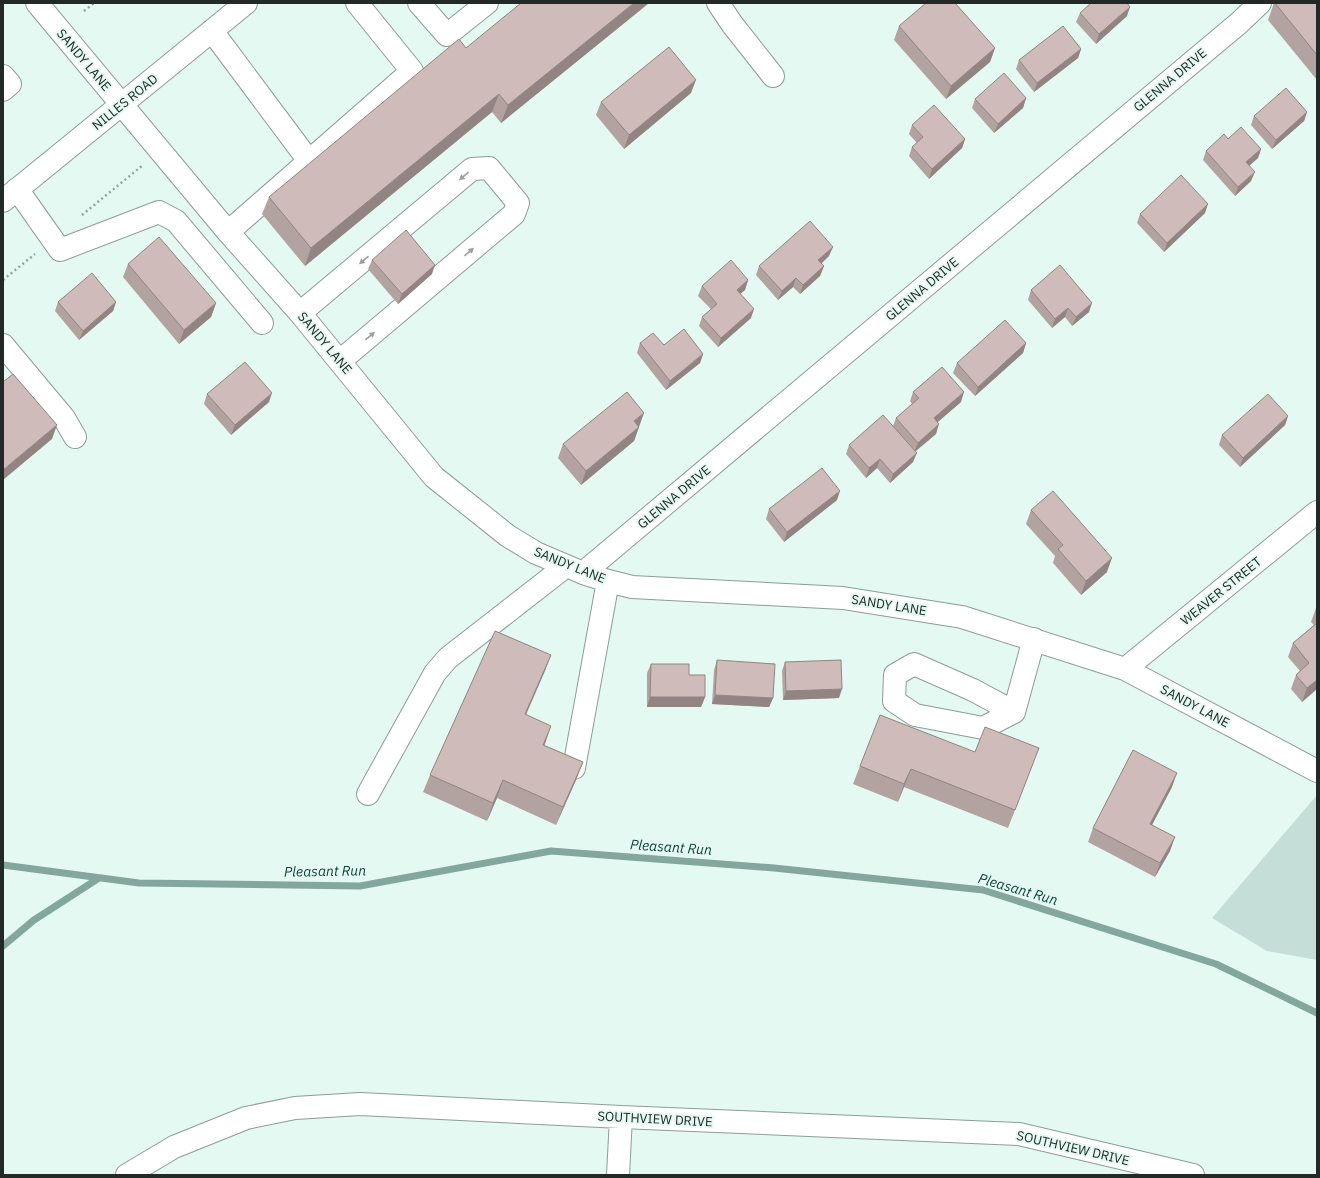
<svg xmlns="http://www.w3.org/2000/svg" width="1320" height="1178" font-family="'IBM Plex Sans',sans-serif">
<rect width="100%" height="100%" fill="#e5f9f3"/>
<path fill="#c5ded7" d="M 1317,795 L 1317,960 L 1267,951 L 1212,918 Z"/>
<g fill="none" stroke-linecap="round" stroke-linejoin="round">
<path stroke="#84a79d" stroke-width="7" d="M 3,865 L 139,883 L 360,886 L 551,851 L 774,868 L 983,890 L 1216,964 L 1317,1013
M 3,946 L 34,920 L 99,878"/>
<g stroke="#8b9d98" stroke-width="24">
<path id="minor" d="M 37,3 L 228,232 L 300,313 L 434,477 L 508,536 L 536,553 L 583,573 L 608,581 L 632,587 L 843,598 L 962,617 L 1125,669 L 1317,771
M 419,3 L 447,35 L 487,3
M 718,3 L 732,24 L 773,76
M 212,31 L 309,161
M 3,76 L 10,84 L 3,90
M 17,189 L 60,250 L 159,212 L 176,221 L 262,323
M 3,201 L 246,3
M 228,232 L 412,71 L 357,3
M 300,313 L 472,169 L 489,168 L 518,203 L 514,214 L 340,361
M 3,345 L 64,418 L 75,437
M 583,573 L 1239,23 L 1260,3
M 1125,669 L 1317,512
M 1014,712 L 973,690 L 914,664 L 895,675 L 894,701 L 915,715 L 983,728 L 1014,712 L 1034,639
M 574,768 L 608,581
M 368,794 L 435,673 L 448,658 L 566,566
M 127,1175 L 174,1147 L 246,1118 L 295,1108 L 360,1104 L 621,1117 L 1019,1134 L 1193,1175
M 618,1175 L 621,1117"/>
</g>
<path stroke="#94a39e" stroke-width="2.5" stroke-dasharray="2 3" stroke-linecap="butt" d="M 84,11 L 94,3
M 82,215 L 143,165
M 3,280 L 35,254"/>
<use href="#minor" stroke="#fff" stroke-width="22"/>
</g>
<path fill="#b2a2a0" d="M 649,3 L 501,123 L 492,112 L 305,266 L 262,214 L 269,197 L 466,48 Z
M 1274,3 L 1317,3 L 1317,80 L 1268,20 Z
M 1080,13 L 1127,16 L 1096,44 L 1076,22 Z
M 899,26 L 995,48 L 990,62 L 946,99 L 894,40 Z
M 1081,49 L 1078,58 L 1034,92 L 1016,69 L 1019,60 Z
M 691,93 L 624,149 L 596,115 L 601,102 Z
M 1026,98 L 1023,108 L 994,133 L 972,108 L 975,99 Z
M 1307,112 L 1304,121 L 1272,149 L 1251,125 L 1254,116 Z
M 912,125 L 965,139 L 962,148 L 929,179 L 909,156 L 912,147 L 917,143 L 909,134 Z
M 1228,139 L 1261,149 L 1258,158 L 1249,166 L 1251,181 L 1235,196 L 1203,160 L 1206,151 Z
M 1205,213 L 1164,252 L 1137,223 L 1140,214 Z
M 829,256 L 821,264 L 824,266 L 820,276 L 800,294 L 793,287 L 778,300 L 756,275 L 759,266 Z
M 372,260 L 432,274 L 398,304 L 368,269 Z
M 128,264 L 216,303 L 211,317 L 179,344 L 123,277 Z
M 748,280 L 745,290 L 740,294 L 751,318 L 718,347 L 699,326 L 702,317 L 711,309 L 698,296 L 702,286 Z
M 1031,290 L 1089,312 L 1072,326 L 1065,317 L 1052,328 L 1028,300 Z
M 58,302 L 116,302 L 113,311 L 79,340 L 55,311 Z
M 640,343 L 664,345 L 703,354 L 700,363 L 666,390 L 637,353 Z
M 1026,343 L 1023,353 L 975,396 L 953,373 L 957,363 Z
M 913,392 L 961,402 L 937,422 L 936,434 L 915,452 L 913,462 L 890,483 L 877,468 L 866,478 L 846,454 L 849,445 L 893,426 L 896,418 L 912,404 L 910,401 Z
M 207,394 L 269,402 L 231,435 L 204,404 Z
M 1288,416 L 1285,425 L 1240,467 L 1219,445 L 1222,435 Z
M 639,427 L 634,441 L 581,485 L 558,458 L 563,444 Z
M 837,500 L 784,542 L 766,519 L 769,509 Z
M 1031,510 L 1107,572 L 1081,595 L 1053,563 L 1055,556 L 1026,524 Z
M 1316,608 L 1317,608 L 1317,689 L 1302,702 L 1291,689 L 1296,675 L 1300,671 L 1288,657 L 1293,643 L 1314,625 L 1311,622 Z
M 551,655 L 544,673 L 526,715 L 544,745 L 583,762 L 576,780 L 556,825 L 497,798 L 487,821 L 423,792 L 430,775 Z
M 717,660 L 773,698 L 769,707 L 712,704 L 714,670 Z
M 785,662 L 839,698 L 783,700 L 782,671 Z
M 651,664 L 689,675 L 705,697 L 701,707 L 647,707 L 647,673 Z
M 975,752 L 1032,766 L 1008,828 L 904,787 L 898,802 L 853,784 L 860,766 Z
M 1172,787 L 1152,825 L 1170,851 L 1155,877 L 1088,842 L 1093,828 Z"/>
<path fill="#918482" d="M 634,3 L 649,3 L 501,123 L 508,105 Z
M 1130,7 L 1127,16 L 1096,44 L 1099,34 Z
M 995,48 L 990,62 L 946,99 L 951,86 Z
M 1081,49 L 1078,58 L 1034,92 L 1037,83 Z
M 696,80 L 691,93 L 624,149 L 629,135 Z
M 499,94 L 492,112 L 305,266 L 311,248 Z
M 1026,98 L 1023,108 L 994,133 L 998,124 Z
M 1307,112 L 1304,121 L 1272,149 L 1276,140 Z
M 965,139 L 962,148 L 929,179 L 932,169 Z
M 1261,149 L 1258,158 L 1243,171 L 1246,162 Z
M 1255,172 L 1251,181 L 1235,196 L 1238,187 Z
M 1208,204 L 1205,213 L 1164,252 L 1167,243 Z
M 833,247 L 829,256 L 815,269 L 818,260 Z
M 435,265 L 432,274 L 398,304 L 402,294 Z
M 824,266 L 820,276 L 800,294 L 803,285 Z
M 796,278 L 793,287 L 778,300 L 782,291 Z
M 748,280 L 745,290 L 734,299 L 737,290 Z
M 116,302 L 113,311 L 79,340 L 83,331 Z
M 216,303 L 211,317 L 179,344 L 184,330 Z
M 1092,303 L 1089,312 L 1072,326 L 1076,317 Z
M 1068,308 L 1065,317 L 1052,328 L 1055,319 Z
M 754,309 L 751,318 L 718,347 L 721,338 Z
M 1026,343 L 1023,353 L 975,396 L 978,387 Z
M 703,354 L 700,363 L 666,390 L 670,381 Z
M 964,392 L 961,402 L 931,428 L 934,418 Z
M 272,393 L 269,402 L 231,435 L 235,425 Z
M 644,413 L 639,427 L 629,435 L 634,421 Z
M 1288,416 L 1285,425 L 1240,467 L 1243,458 Z
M 939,424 L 936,434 L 914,452 L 918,443 Z
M 57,425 L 52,439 L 3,480 L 3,470 Z
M 639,427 L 634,441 L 581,485 L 586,471 Z
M 917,453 L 913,462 L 890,483 L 893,474 Z
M 880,459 L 877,468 L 866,478 L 869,468 Z
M 840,491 L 837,500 L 784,542 L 787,532 Z
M 1112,558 L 1107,572 L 1081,595 L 1086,581 Z
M 551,655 L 544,673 L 518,732 L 525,714 Z
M 1317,680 L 1317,689 L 1302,702 L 1307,688 Z
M 842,689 L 839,698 L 783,700 L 786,691 Z
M 715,695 L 773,698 L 769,707 L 712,704 Z
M 650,697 L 705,697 L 701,707 L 647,707 Z
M 551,726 L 545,744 L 537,762 L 543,745 Z
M 583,762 L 576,780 L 556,825 L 563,807 Z
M 911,769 L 904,787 L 898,802 L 904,784 Z
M 1177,773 L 1172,787 L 1145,838 L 1150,824 Z
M 503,780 L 497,798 L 487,821 L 493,803 Z
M 1175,837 L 1170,851 L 1155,877 L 1160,863 Z"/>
<path fill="#cfbcba" stroke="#918482" d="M 521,3 L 634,3 L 508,105 L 499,94 L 311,248 L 269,197 L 459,39 L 466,48 Z
M 926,3 L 955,3 L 995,48 L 951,86 L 899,26 Z
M 1091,3 L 1127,3 L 1130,7 L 1099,34 L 1080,13 Z
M 1275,3 L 1317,3 L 1317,55 Z
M 1063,26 L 1081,49 L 1037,83 L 1019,60 Z
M 669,47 L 696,80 L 629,135 L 601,102 Z
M 1004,73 L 1026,98 L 998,124 L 975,99 Z
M 1286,88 L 1307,112 L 1276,140 L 1254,116 Z
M 934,105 L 965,139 L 932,169 L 912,147 L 923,137 L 912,125 Z
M 1241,127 L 1261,149 L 1246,162 L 1255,172 L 1238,187 L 1206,151 L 1224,134 L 1228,139 Z
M 1181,175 L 1208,204 L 1167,243 L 1140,214 Z
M 810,221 L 833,247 L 818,260 L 824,266 L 803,285 L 796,278 L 782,291 L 759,266 Z
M 406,230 L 435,265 L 402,294 L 372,260 Z
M 159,237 L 216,303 L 184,330 L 128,264 Z
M 731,260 L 748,280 L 737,290 L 754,309 L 721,338 L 702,317 L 717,304 L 702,286 Z
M 1060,265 L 1092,303 L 1076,317 L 1068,308 L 1055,319 L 1031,290 Z
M 92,273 L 116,302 L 83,331 L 58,302 Z
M 1005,320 L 1026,343 L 978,387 L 957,363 Z
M 684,329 L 703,354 L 670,381 L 640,343 L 653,333 L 664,345 Z
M 245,362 L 272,393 L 235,425 L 207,394 Z
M 942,367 L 964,392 L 934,418 L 939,424 L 918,443 L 896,418 L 919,398 L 913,392 Z
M 13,374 L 57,425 L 3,470 L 3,382 Z
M 627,392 L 644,413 L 634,421 L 639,427 L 586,471 L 563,444 Z
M 1268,394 L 1288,416 L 1243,458 L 1222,435 Z
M 883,415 L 917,453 L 893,474 L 880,459 L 869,468 L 849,445 Z
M 822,468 L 840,491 L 787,532 L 769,509 Z
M 1053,491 L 1112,558 L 1086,581 L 1058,549 L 1063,545 L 1031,510 Z
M 1317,623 L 1317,680 L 1307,688 L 1296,675 L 1309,663 L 1293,643 Z
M 495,631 L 551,655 L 525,714 L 551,726 L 543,745 L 583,762 L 563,807 L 503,780 L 493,803 L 430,775 Z
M 717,660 L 775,664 L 773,698 L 715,695 Z
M 841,660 L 842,689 L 786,691 L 785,662 Z
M 651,664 L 689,664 L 689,675 L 705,675 L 705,697 L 650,697 Z
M 880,715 L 975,752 L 985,727 L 1039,748 L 1015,810 L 911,769 L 904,784 L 860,766 Z
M 1133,750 L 1177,773 L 1150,824 L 1175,837 L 1160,863 L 1093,828 Z"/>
<defs><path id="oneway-solid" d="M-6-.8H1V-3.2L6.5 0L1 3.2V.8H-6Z"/></defs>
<g fill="#9c9f9e">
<use href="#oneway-solid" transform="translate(464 176) rotate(140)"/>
<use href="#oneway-solid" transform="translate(469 252) rotate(-41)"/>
<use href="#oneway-solid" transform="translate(364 260) rotate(140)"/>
<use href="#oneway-solid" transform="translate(370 336) rotate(-40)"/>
</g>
<g text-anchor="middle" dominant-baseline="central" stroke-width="4" stroke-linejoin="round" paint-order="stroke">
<g font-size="13" fill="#222927" stroke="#e5f9f3">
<text transform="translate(84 60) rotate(50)">SANDY LANE</text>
<text transform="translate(1170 80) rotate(-40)">GLENNA DRIVE</text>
<text transform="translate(125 102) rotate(-39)">NILLES ROAD</text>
<text transform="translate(922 289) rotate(-40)">GLENNA DRIVE</text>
<text transform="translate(325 343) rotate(50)">SANDY LANE</text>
<text transform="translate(674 497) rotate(-40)">GLENNA DRIVE</text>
<text transform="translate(570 565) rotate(22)">SANDY LANE</text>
<text transform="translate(1221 591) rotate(-39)">WEAVER STREET</text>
<text transform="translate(889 605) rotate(9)">SANDY LANE</text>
<text transform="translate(1195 706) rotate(28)">SANDY LANE</text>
<text transform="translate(655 1119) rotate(3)">SOUTHVIEW DRIVE</text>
<text transform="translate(1073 1148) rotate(13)">SOUTHVIEW DRIVE</text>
</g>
<g font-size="14" font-style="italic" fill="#093e34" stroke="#e5f9f3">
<text transform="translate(671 847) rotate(4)">Pleasant Run</text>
<text transform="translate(325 871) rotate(-1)">Pleasant Run</text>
<text transform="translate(1018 889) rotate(16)">Pleasant Run</text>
</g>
</g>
<rect width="1320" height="1178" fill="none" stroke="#222927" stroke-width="8"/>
</svg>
